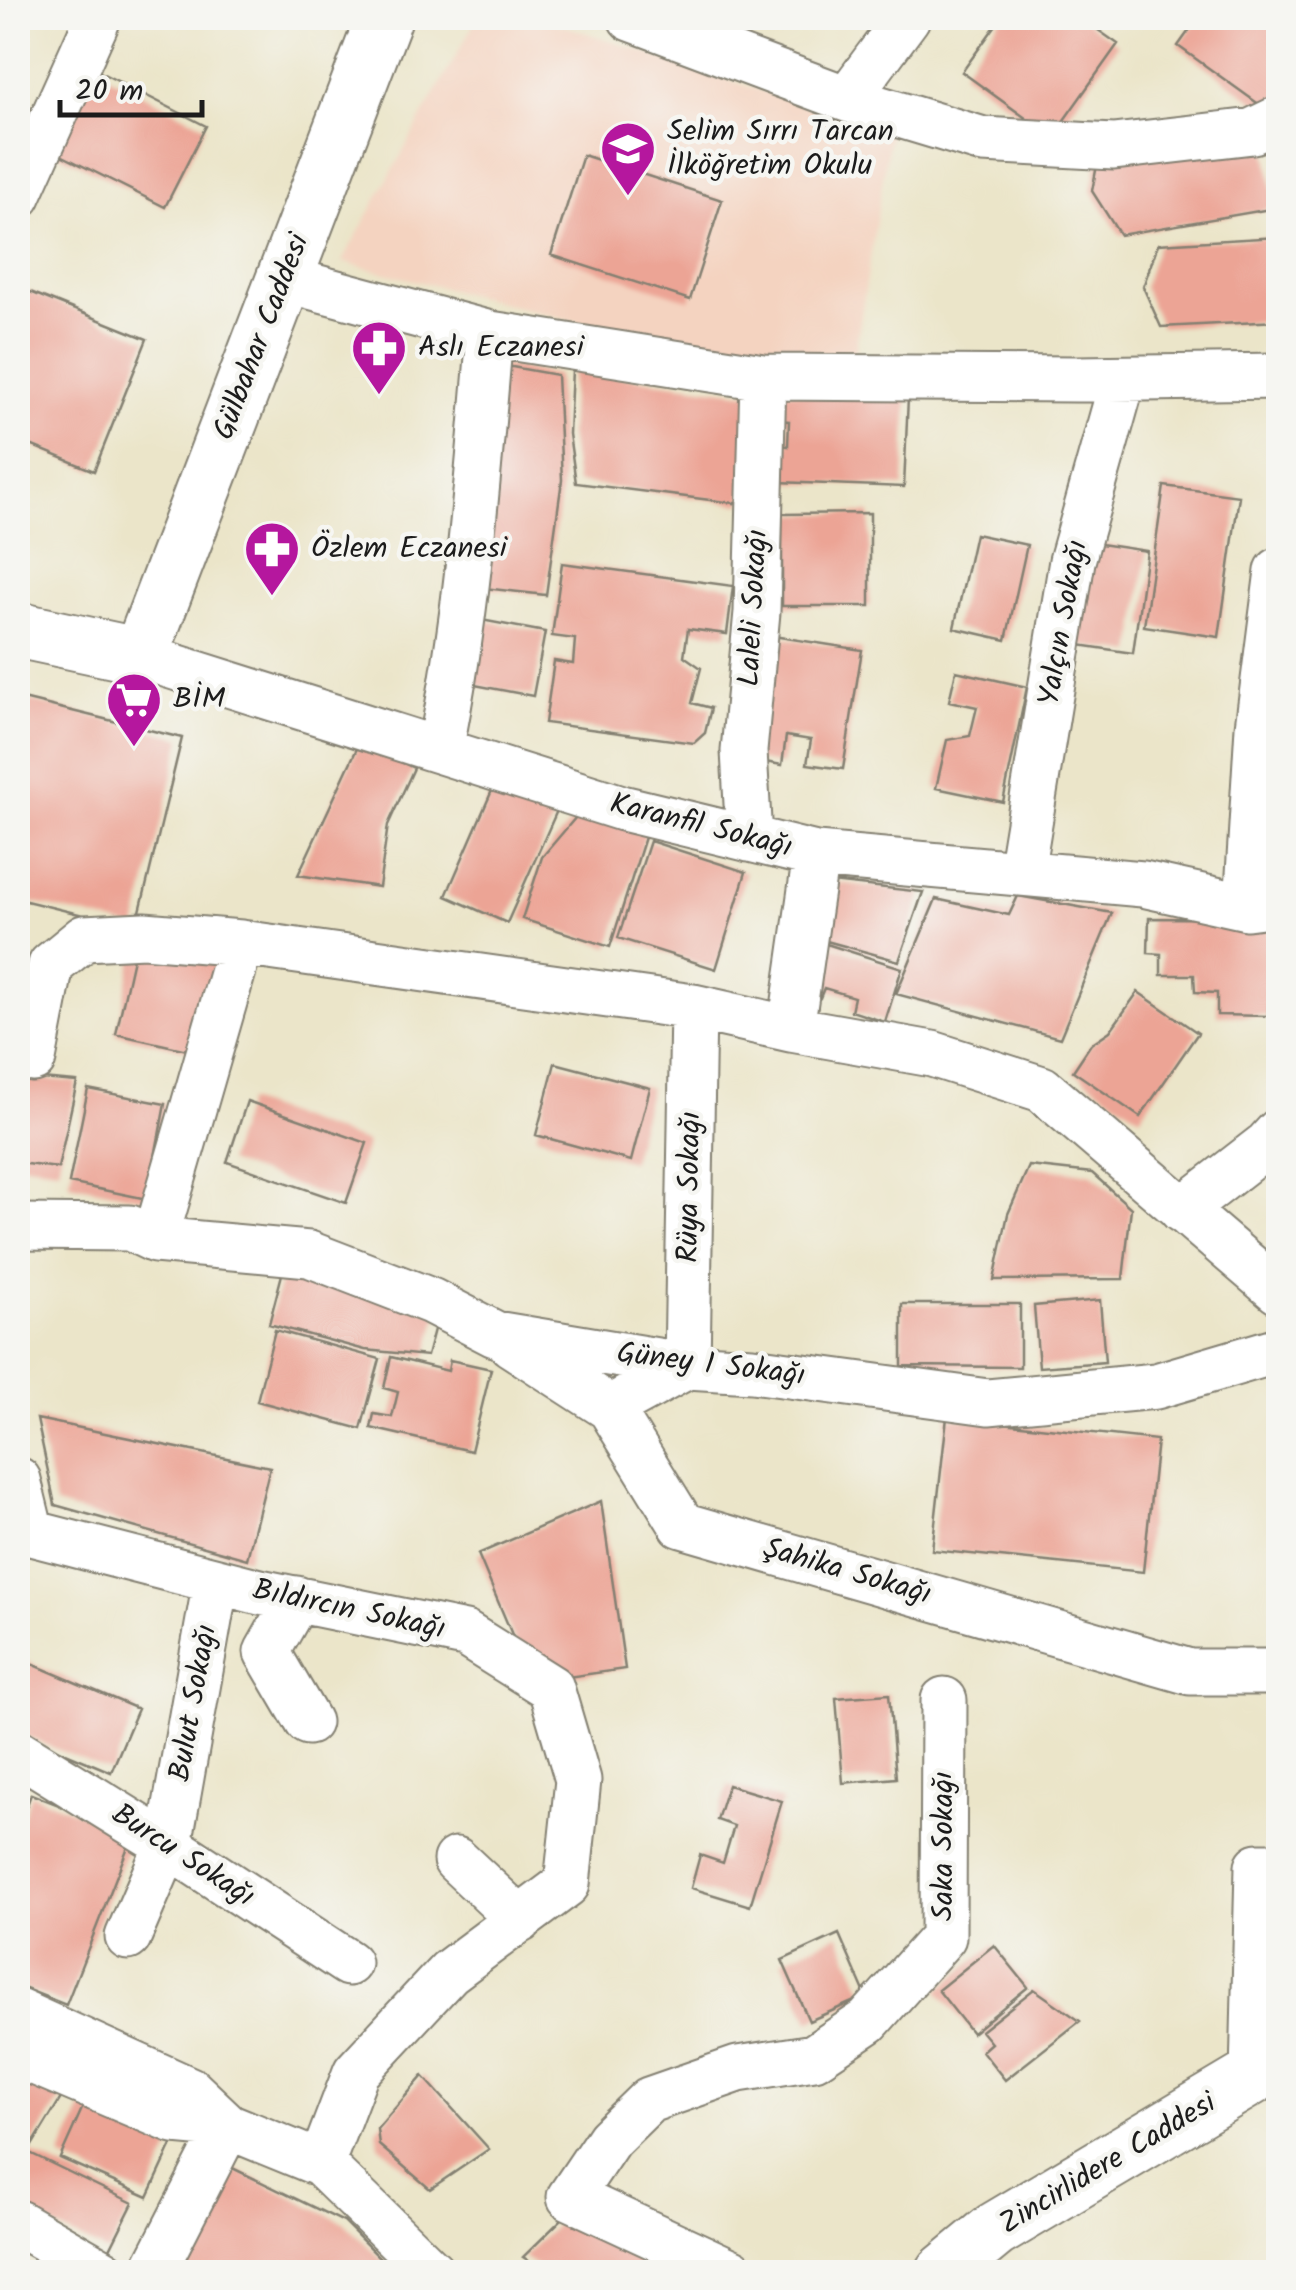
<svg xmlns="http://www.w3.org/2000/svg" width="1296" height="2290" font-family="Kalam,sans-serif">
<rect width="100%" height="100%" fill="#f6f6f2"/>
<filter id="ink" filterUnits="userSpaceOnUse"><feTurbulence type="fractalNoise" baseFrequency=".01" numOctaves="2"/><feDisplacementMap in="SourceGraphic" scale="20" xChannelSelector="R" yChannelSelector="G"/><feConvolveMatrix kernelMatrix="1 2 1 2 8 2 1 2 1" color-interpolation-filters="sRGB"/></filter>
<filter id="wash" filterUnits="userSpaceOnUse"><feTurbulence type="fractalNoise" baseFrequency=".0048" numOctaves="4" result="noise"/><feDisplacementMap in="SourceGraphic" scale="40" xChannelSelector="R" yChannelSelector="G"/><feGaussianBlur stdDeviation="2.25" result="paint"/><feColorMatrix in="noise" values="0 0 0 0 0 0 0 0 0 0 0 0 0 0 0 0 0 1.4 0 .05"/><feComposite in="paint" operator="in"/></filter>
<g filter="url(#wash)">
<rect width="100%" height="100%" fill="#ebe5c9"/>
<path fill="#f4d3c0" d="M 477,18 L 541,18 L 890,133 L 854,360 L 789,376 L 342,262 Z"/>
<g id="blocks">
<path fill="#eca495" d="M 1001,18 L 1081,18 L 1118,44 L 1052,137 L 962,72 Z
M 1198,18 L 1278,18 L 1278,95 L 1267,110 L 1178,46 Z
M 88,66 L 206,126 L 165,207 L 47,148 Z
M 1263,132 L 1276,208 L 1120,235 L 1092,191 L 1098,160 Z
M 583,155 L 722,200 L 690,300 L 551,255 Z
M 1278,237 L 1278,321 L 1161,327 L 1143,287 L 1158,244 Z
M 18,287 L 147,339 L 94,471 L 18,440 L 18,375 L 27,356 L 18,353 Z
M 501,365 L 557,375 L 562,480 L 546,595 L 475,587 Z
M 572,370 L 757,394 L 742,504 L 576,483 L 569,434 Z
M 777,391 L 908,397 L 904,487 L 779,482 L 780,445 L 788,446 L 789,421 L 776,420 Z
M 1164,486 L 1239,496 L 1219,637 L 1144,626 Z
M 870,513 L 870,606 L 782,606 L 782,514 Z
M 975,534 L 1027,545 L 1006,640 L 954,628 Z
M 1087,542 L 1147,551 L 1133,653 L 1072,644 Z
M 562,563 L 733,586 L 727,634 L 688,629 L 684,656 L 701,668 L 692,703 L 711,708 L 705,733 L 694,743 L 545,723 L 554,661 L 573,664 L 575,639 L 552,636 Z
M 471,618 L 545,632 L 533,696 L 459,682 Z
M 773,636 L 862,650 L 843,769 L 807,764 L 811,740 L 786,736 L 782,765 L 754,760 Z
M 956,671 L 1027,687 L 1003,802 L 936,788 L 947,740 L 970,736 L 977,707 L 949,701 Z
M 19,698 L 182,738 L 136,928 L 18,899 Z
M 360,742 L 414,768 L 388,825 L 379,887 L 298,875 Z
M 497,779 L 559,806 L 507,923 L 446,896 Z
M 582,810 L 647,831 L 610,947 L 522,919 L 542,857 Z
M 650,841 L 746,872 L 716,969 L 618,938 Z
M 822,881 L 923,892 L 899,961 L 812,937 Z
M 1018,896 L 1112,913 L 1060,1038 L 896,994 L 936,899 L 1009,915 Z
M 1149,918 L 1270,919 L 1268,1016 L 1217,1015 L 1217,993 L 1195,992 L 1194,975 L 1161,975 L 1161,954 L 1148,953 Z
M 817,941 L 902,968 L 885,1022 L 851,1011 L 854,997 L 824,988 L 820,998 L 801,992 Z
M 136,945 L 225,965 L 205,1054 L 116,1034 Z
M 1138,992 L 1198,1033 L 1140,1117 L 1073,1071 L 1091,1044 L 1110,1031 Z
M 555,1063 L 650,1088 L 631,1161 L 536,1135 Z
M 18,1077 L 77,1082 L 58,1168 L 18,1163 Z
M 88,1089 L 165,1104 L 147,1199 L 69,1183 Z
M 247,1101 L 367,1143 L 346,1203 L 227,1162 Z
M 1029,1166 L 1092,1173 L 1131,1208 L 1123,1279 L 994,1280 L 1008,1214 Z
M 286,1259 L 438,1314 L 427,1356 L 365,1350 L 269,1324 Z
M 1100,1300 L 1105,1362 L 1039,1367 L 1034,1306 Z
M 902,1304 L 1020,1304 L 1020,1367 L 902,1366 Z
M 275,1330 L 380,1359 L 361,1429 L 257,1401 Z
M 391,1357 L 448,1371 L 450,1360 L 491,1369 L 471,1451 L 371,1428 L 374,1414 L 392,1417 L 398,1392 L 384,1388 Z
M 947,1417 L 1157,1440 L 1143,1572 L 932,1550 Z
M 37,1419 L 270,1467 L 247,1559 L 55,1505 Z
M 601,1501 L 625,1669 L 553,1679 L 521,1656 L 478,1554 Z
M 18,1658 L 138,1709 L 111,1772 L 18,1733 Z
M 889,1694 L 896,1778 L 843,1783 L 836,1698 Z
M 728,1785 L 782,1801 L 750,1906 L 691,1888 L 700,1855 L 723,1863 L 734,1826 L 717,1820 Z
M 31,1794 L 133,1834 L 66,2005 L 18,1986 L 18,1830 Z
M 839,1934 L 866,1996 L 809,2021 L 782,1960 Z
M 994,1945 L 1028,1987 L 972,2033 L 938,1990 Z
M 1034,1989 L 1080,2021 L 1005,2080 L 982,2051 L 991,2043 L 981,2031 Z
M 18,2060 L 66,2090 L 28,2152 L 133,2203 L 108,2253 L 18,2209 L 18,2178 L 28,2152 L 18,2145 Z
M 423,2076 L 489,2149 L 430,2189 L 379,2145 L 377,2129 Z
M 90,2091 L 179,2130 L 148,2197 L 60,2158 Z
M 220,2162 L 344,2222 L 394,2272 L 167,2272 Z
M 566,2215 L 650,2254 L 640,2272 L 546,2272 L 523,2257 Z"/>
</g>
</g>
<g filter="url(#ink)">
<use href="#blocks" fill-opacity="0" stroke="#848072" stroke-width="2.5"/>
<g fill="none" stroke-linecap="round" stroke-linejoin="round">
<g stroke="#848072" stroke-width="49">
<path id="street" d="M 631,18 L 847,99 L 983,140 L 1114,147 L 1253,131 L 1278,119
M 847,99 L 907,18
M 18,196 L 98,18
M 284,279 L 490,334 L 763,377 L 1077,379 L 1278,376
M 140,656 L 622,808 L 816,855 L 1143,884 L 1247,907 L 1278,903
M 440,750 C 468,613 478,473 490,334
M 749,839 L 744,751 L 757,612 L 763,377
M 816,855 L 791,1029 L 932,1054 L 1042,1089 L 1278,1291
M 1021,872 L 1072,561 L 1123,379
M 1247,907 L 1258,727 L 1278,571
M 18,1057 L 33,1059 L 51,965 L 84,938 L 144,935 L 241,943 L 693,1007 L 791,1029
M 1182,1210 L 1267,1144 L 1278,1132
M 18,1227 L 130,1228 L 155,1240 L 309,1254 L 431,1301 L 495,1334 L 687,1366 L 752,1370 L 988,1402 L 1156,1386 L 1278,1350
M 155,1240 L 241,943
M 511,1344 L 610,1408 L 682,1525 L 1190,1672 L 1278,1672
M 610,1408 L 687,1366 L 693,1007
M 18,1480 L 31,1533
M 18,1533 L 31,1533 L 260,1592 L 465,1634 L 551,1688 L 578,1780 L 567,1884 L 449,1972 L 356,2072 L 321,2164
M 297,1599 L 267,1652 L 308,1722
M 18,1752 L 168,1845 L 348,1963
M 456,1860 L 520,1920
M 128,1937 L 170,1839 L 216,1581
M 18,2012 L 190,2090 L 228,2126
M 18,2055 L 174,2121 L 228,2126 L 321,2164 L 432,2272
M 1253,2077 L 1258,1866 L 1278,1866
M 18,2223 L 103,2272
M 153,2272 L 228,2126
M 732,2272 L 570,2197 L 609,2139 L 649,2100 L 738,2069 L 814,2057 L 868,2021 L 943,1937 L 944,1700"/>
</g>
<g stroke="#848072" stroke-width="59">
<path id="secondary" d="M 18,630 L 140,656 L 384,18
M 944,2272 L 995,2230 L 1264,2070 L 1278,2070"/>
</g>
<use href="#street" stroke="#fff" stroke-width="45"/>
<use href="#secondary" stroke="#fff" stroke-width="55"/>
</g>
</g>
<defs>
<g id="school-pin" transform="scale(2.875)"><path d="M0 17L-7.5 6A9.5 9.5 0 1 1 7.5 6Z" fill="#b5179e" stroke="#f6f6f2"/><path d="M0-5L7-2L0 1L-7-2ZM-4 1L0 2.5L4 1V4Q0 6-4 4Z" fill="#fff"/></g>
<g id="pharmacy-pin" transform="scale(2.875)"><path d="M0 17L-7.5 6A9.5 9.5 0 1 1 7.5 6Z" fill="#b5179e" stroke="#f6f6f2"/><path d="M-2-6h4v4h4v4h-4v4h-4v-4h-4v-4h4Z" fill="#fff"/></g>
<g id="supermarket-pin" transform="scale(2.875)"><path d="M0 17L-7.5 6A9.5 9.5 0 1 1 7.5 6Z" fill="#b5179e" stroke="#f6f6f2"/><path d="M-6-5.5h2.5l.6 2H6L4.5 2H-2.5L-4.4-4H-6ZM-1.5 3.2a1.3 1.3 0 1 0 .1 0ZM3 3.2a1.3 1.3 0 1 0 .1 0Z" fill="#fff"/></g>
</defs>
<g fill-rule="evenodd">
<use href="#school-pin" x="628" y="149"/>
<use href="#pharmacy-pin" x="379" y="348"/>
<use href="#pharmacy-pin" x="272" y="549"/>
<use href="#supermarket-pin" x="134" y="700"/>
</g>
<g text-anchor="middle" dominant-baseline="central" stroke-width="9" stroke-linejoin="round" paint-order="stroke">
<g font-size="30" fill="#1c1c1c" stroke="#f6f6f2" text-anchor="start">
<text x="667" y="132">Selim Sırrı Tarcan<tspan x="667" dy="34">İlköğretim Okulu</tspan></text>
<text x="418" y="348">Aslı Eczanesi</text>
<text x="311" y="549">Özlem Eczanesi</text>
<text x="173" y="700">BİM</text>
</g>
<g font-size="30" fill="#1c1c1c" stroke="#f6f6f2">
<text transform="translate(262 337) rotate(-69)">Gülbahar Caddesi</text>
<text transform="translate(754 608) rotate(-87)">Laleli Sokağı</text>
<text transform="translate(1064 623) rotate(-80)">Yalçın Sokağı</text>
<text transform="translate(701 826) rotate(14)">Karanfil Sokağı</text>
<text transform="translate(690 1187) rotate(-89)">Rüya Sokağı</text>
<text transform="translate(711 1365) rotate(7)">Güney 1 Sokağı</text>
<text transform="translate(847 1572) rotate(16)">Şahika Sokağı</text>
<text transform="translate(349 1610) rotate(12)">Bıldırcın Sokağı</text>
<text transform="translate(194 1703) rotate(-80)">Bulut Sokağı</text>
<text transform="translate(944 1846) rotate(-90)">Saka Sokağı</text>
<text transform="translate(183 1856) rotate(33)">Burcu Sokağı</text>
<text transform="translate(1108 2164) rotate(-31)">Zincirlidere Caddesi</text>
</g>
</g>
<rect width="1296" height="2290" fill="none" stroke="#f6f6f2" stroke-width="60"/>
<path d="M60 100v15h142v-15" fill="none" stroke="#1c1c1c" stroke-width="5"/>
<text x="75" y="100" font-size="30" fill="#1c1c1c" stroke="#f6f6f2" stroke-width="8" paint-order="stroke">20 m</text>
</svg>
